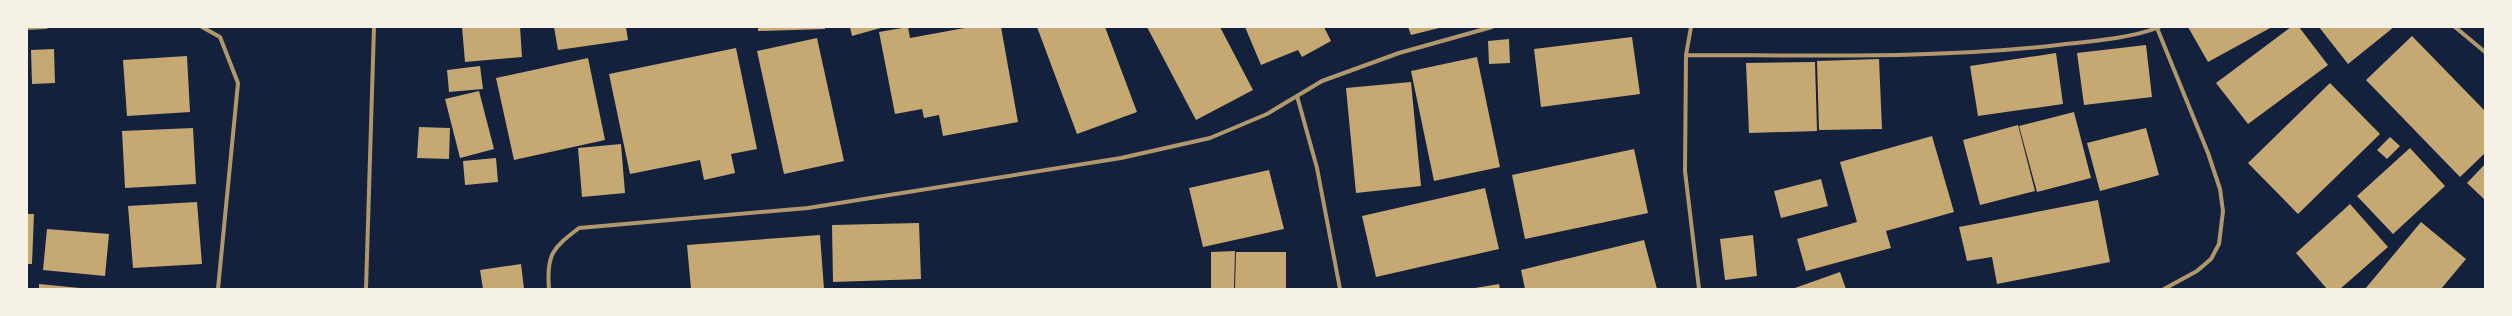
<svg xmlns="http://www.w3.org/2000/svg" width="2512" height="316" font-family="'IBM Plex Serif',serif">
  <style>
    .building { fill: #c6a872 }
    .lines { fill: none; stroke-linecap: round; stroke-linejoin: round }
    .minor { stroke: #b1986c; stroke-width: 4 }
  </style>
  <rect width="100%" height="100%" fill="#14213d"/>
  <!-- building -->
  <path class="building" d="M462,27H520L522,57L465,62Z
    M554,27H626L628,40L558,50Z
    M758,27H825V29L758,31Z
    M850,27H884L852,36Z
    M908,27L910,38L970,27H1001L1018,122L943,136L939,115L924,118L922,109L895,114L879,32Z
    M1037,27H1105L1137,112L1077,134Z
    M1147,27H1220L1253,90L1196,120Z
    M1245,27H1324L1331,41L1302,57L1298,50L1261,65Z
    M1408,27H1439V28L1411,35Z
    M2188,27H2272L2208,62Z
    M2291,27H2299L2328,65L2248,124L2216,83Z
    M2319,27H2394L2348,64Z
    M2412,36L2485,111V153L2460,177L2366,80Z
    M1632,37L1640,94L1541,107L1534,49Z
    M817,38L844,161L784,174L757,51Z
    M1509,39L1510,63L1489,64L1488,41Z
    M2146,45L2152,97L2084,105L2077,53Z
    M736,48L757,149L731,154L735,173L704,180L700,160L630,174L609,74Z
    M54,49L55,83L32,84L31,50Z
    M2056,53L2063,104L1978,116L1970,66Z
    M187,56L190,112L127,116L123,60Z
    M1477,57L1500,167L1434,181L1411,71Z
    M588,58L605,140L514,160L496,78Z
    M1879,59L1882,129L1819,130L1817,61Z
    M1815,62L1817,131L1749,133L1746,63Z
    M480,66L483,89L449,92L447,70Z
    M1411,82L1421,186L1356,193L1346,88Z
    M2330,83L2380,134L2298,214L2248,163Z
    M479,91L494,149L460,158L445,99Z
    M2074,112L2091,178L2037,192L2019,126Z
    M2018,125L2035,191L1980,205L1963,140Z
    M419,127L450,128L449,159L417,158Z
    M193,128L196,184L125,188L122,131Z
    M2146,128L2159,175L2100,191L2087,143Z
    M1932,136L1954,212L1886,231L1891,248L1806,271L1797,239L1857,222L1840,162Z
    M2390,137L2400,146L2387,159L2377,150Z
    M621,144L625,193L582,197L578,148Z
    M2410,148L2445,186L2393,234L2357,196Z
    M1634,149L1648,213L1525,239L1512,175Z
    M496,158L498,182L465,185L463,161Z
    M2485,164V200L2467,183Z
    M1269,170L1284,229L1203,247L1189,188Z
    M1821,179L1828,206L1781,218L1774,191Z
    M1485,188L1499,249L1376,277L1362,216Z
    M2098,200L2110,262L1997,284L1992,257L1967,261L1959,227Z
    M197,202L202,264L133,268L128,206Z
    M2350,204L2388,247L2340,289H2327L2296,253Z
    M27,214H34L32,264H27Z
    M2421,222L2466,259L2441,289H2365Z
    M919,223L921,279L833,282L832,225Z
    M47,229L109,234L105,276L43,270Z
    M820,235L824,289H691L687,245Z
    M1753,235L1757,276L1725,280L1720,239Z
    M1644,240L1657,289H1525L1521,270Z
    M1235,251L1234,289H1211V252Z
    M1236,252H1286V289H1235Z
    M521,264L524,289H483L480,270Z
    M1840,272L1846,289H1792Z
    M39,284L80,288V289H39Z
    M1499,284L1500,289H1475V288Z"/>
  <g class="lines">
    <!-- minor -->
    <path class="minor" d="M202,27L220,37L238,83L218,289
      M1691,27L1686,55L1685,171L1699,289
      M2455,27L2485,52
      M27,28L46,27
      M2157,28L2208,153L2220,189L2223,211L2219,244L2211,259L2197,271L2164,289
      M1686,55C1809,55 1935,59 2058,45C2085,42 2134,38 2159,27
      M1297,96L1317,168L1340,289
      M366,289L374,27
      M549,289C546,254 553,248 579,228L808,208L1121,158L1210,138L1267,114L1322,81L1399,53L1492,27"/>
  </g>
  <!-- border -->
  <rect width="2512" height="316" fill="none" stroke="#f6f1e7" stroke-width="56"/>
</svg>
